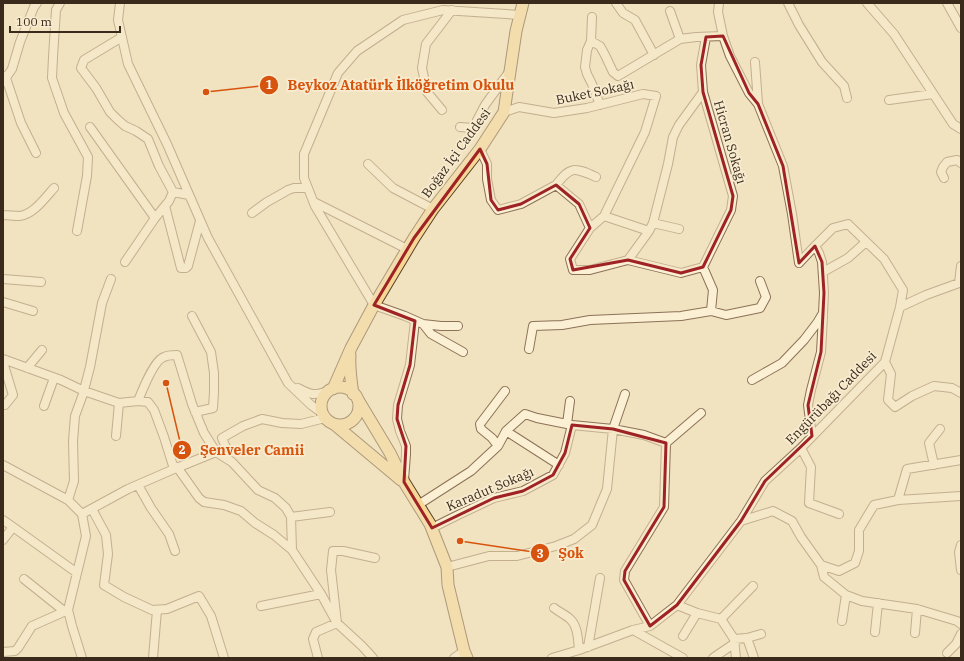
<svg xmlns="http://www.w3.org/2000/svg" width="964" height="661" font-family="'IBM Plex Serif',serif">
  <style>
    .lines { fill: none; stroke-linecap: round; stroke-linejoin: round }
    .minor-casing { stroke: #8c7256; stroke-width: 10 }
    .major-casing { stroke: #59402b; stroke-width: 13 }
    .minor { stroke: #fbefd4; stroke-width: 8 }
    .major { stroke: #f8d794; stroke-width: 11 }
    .marked { fill: none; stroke: #9f2225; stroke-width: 3; stroke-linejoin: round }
    .labels { text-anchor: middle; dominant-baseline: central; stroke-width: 3.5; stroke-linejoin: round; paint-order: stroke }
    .street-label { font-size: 13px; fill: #3a2a1c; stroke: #f8ecd0 }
    .leader { fill: none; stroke: #d7540e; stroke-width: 1.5 }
    .callout-dot { fill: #d7540e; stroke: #f8ecd0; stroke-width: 1.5 }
    .mark-label { font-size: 12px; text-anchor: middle; font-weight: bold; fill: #fff }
    .callout-label { font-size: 14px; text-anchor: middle; font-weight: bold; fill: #d7540e; stroke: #f8ecd0; stroke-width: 3.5; stroke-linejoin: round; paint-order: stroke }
  </style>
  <rect width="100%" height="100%" fill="#f1e2c0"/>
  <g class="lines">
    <!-- minor casing -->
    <g class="minor-casing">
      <path id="minor" d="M60,3L56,10L53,57L52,78L64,113L88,157L87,176L77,231
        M120,3L118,20L128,64L167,144L208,238L288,383L311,405L322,413
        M616,3L623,13L635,20L654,55
        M788,3L799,25L822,62L844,86L847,98
        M867,3L894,34L953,124L961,129
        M947,3L961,28
        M670,11L680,39
        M122,37L84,60L81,68L96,88L110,112L117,119L125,126L136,131L148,139L159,166L173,192
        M591,41L592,17
        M755,62L758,103
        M3,76L6,78L21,123L36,153
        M3,82L12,69L20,42L34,7L37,3
        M889,100L933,94
        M600,105L592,84L587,74L585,67L587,50L591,41L600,46L605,55L613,72L618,76L680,39L696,37L723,36
        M442,110L427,92L422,68L426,44L452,10
        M504,112L519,107L554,113L587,108L643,94L656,96L645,132L604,216L590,228L570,259L573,270H590L628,260L649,231L653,223L668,164L673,137L679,125L703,92
        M90,127L155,218
        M460,127L473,128L485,105L509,72
        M480,149L487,164V179L491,200L498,210L521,204L556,185L579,204L590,228
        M368,164L393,188L433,209
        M944,178L941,172L943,167L947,162L957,160L961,163
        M556,185C571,166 574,167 596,177
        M314,202L407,249
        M165,206L181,268H186L188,266L200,221
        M252,213L267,202L283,193L288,190L294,188H307
        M3,215C8,215 14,216 19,216C33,215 45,198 54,188
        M604,216L649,231
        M653,223L679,229
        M628,260L681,273L703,267L731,210L733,196L703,92L701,65L706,37
        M125,262L155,218L169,201L173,192L189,195
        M823,272L848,258L866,242
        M3,279L41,282
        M3,302L33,311
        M900,307L926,295L959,283L961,266
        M711,311L726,315L760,308L766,297L760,281
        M192,316L211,352L214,373V392L213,408L195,412
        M423,324L431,334L463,352
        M458,326H441L423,324L405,316L374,305L315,206L304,178V154L338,73L357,51L403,20L443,10L520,15
        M529,349L533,326L562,325L590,320L681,316L711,311L713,290L703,267
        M3,359L61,380L84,391L119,403L138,401L148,402L154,410L164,437L174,469
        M3,362L13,395L5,405
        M885,362L891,374L888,400L895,407L912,396L934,386L952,388L961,393
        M27,368L42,350
        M752,380L782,363L804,340L817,323L823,313L824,293L822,262L819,253L815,246
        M298,388C311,395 314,396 328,391
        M138,401C142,391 154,360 164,357C168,355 173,355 177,355L192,404L204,433L216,452L232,462L258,490L275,498L286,508L291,517L292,550L321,594L337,623L362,646L373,658
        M44,406L54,378
        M567,424L570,401
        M572,425L613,429L644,435L666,443L664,507L625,571L624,580L650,626
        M506,431L559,465
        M116,436L119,403
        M812,436L808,405L811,390L821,352L823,316
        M666,443L701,413
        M498,446L492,438L481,429L480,424L505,391
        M801,448L811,467L809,503L839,514
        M3,465L68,500L82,514L86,536L68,610
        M934,465L929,443L940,429
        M177,467L199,498L204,502L224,505L241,511L255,523L274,535L292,550
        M404,480L406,454V446L400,431L397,419L398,405L410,365L415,321
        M138,485L151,508L169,534L175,551
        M68,500L74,481L73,441L75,416L83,394L90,367L102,303L111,279
        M898,500L907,469L961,460
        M418,505L471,471L498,446L506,431L525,414L537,418L572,425L565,453L553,475L523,491L494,498L458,515L432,528
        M92,509L106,535L108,554L104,585L124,597L152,610L167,609L199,596L211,616L224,658
        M82,514L128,489L174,469L216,452L227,450L222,438L243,426L262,419L282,423L301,424L325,418
        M291,517L330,512
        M3,520L13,527
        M741,521L773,511L792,521L801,537L821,565L839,571L855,563L859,551V530L874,505L898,500L961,496
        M3,540L13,527L77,573
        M961,545L959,552L961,570
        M821,565L824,577L846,595L862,601L917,609L957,621L961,624
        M447,567L489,556H517L556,546L574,539L592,525L607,489L613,429L625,394
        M24,579L64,611
        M677,605L697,613L721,619L753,586
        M261,606L321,594
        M554,608C559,612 566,615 570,619C578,626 578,640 579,650
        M721,619L734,639L747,638L761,634
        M842,621L846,595
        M633,630L683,658
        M875,632L878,603
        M915,633L917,609
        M683,636L697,613
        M747,638L754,658
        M734,639L736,658
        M588,647L600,578
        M3,652L15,651L18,648L32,626L68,610L72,626L82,658
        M947,653L956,644L961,634
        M153,658L157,610
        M318,658L313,639L316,632L337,623L331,570L333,551H343L375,558
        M454,658L464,651
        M552,658L579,650L633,630L650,626L677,605L741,521L765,481L801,448L885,362L900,307L903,290L884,259L848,224L833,228L815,246L799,263L792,214L783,166L758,104L749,93L730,56L723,36L718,12L719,3
        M713,658L735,643"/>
    </g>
    <!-- major casing -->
    <g class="major-casing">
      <path id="major" d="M350,355C349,368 351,381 353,394
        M321 406a19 19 0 1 1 38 0a19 19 0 1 1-38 0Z
        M333,389L351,348L374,305L414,238L433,209L480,149L504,112L516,31L523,3
        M357,398L390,453L404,482L430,524L447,567L448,585L464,651L467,658
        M334,424L401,480"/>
    </g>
    <!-- minor -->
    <use href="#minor" class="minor"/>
    <!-- major -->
    <use href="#major" class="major"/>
  </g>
  <!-- marked area -->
  <path d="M0 0H964V661H0ZM723,36L749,93L758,104L783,166L799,263L815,246L822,262L824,293L821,352L808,405L812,436L765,481L741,521L677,605L650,626L624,580L625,571L664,507L666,443L613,429L572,425L565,453L553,475L523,491L494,498L432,528L404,482L406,446L397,419L398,405L410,365L415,321L374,305L414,238L480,149L487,164L491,200L498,210L521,204L556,185L579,204L590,228L570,259L573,270L628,260L681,273L703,267L731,210L733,196L703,92L701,65L706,37Z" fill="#f1e2c0" fill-opacity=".55" fill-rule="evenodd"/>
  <path class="marked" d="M723,36L749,93L758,104L783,166L799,263L815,246L822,262L824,293L821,352L808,405L812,436L765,481L741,521L677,605L650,626L624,580L625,571L664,507L666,443L613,429L572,425L565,453L553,475L523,491L494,498L432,528L404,482L406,446L397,419L398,405L410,365L415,321L374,305L414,238L480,149L487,164L491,200L498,210L521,204L556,185L579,204L590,228L570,259L573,270L628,260L681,273L703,267L731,210L733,196L703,92L701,65L706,37Z"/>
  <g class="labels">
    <!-- street labels -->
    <g class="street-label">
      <text transform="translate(595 92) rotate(-12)">Buket Sokağı</text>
      <text transform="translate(730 142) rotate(74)">Hicran Sokağı</text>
      <text transform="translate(456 153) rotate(-54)">Boğaz İçi Caddesi</text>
      <text transform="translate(831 398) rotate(-46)">Engürübağı Caddesi</text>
      <text transform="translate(490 489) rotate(-23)">Karadut Sokağı</text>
    </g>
  </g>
  <!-- callouts -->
  <path class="leader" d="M206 92L269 85M166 383L182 450M460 541L540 553"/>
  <g class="callout-dot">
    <circle cx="206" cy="92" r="4"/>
    <circle cx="166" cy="383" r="4"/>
    <circle cx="460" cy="541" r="4"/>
    <circle cx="269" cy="85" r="10"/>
    <circle cx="182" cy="450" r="10"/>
    <circle cx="540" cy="553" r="10"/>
  </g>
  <g class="mark-label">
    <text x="269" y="89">1</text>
    <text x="182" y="454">2</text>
    <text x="540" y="558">3</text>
  </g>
  <g class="callout-label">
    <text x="401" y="90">Beykoz Atatürk İlköğretim Okulu</text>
    <text x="252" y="455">Şenveler Camii</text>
    <text x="571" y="558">Şok</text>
  </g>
  <!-- border -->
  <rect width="964" height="661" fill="none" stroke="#3a2a1c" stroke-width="8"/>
  <!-- scale -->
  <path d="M10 26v6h110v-6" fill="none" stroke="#3a2a1c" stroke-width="2"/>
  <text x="16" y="26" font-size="12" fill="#3a2a1c" stroke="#f8ecd0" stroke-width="3" paint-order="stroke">100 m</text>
</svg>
